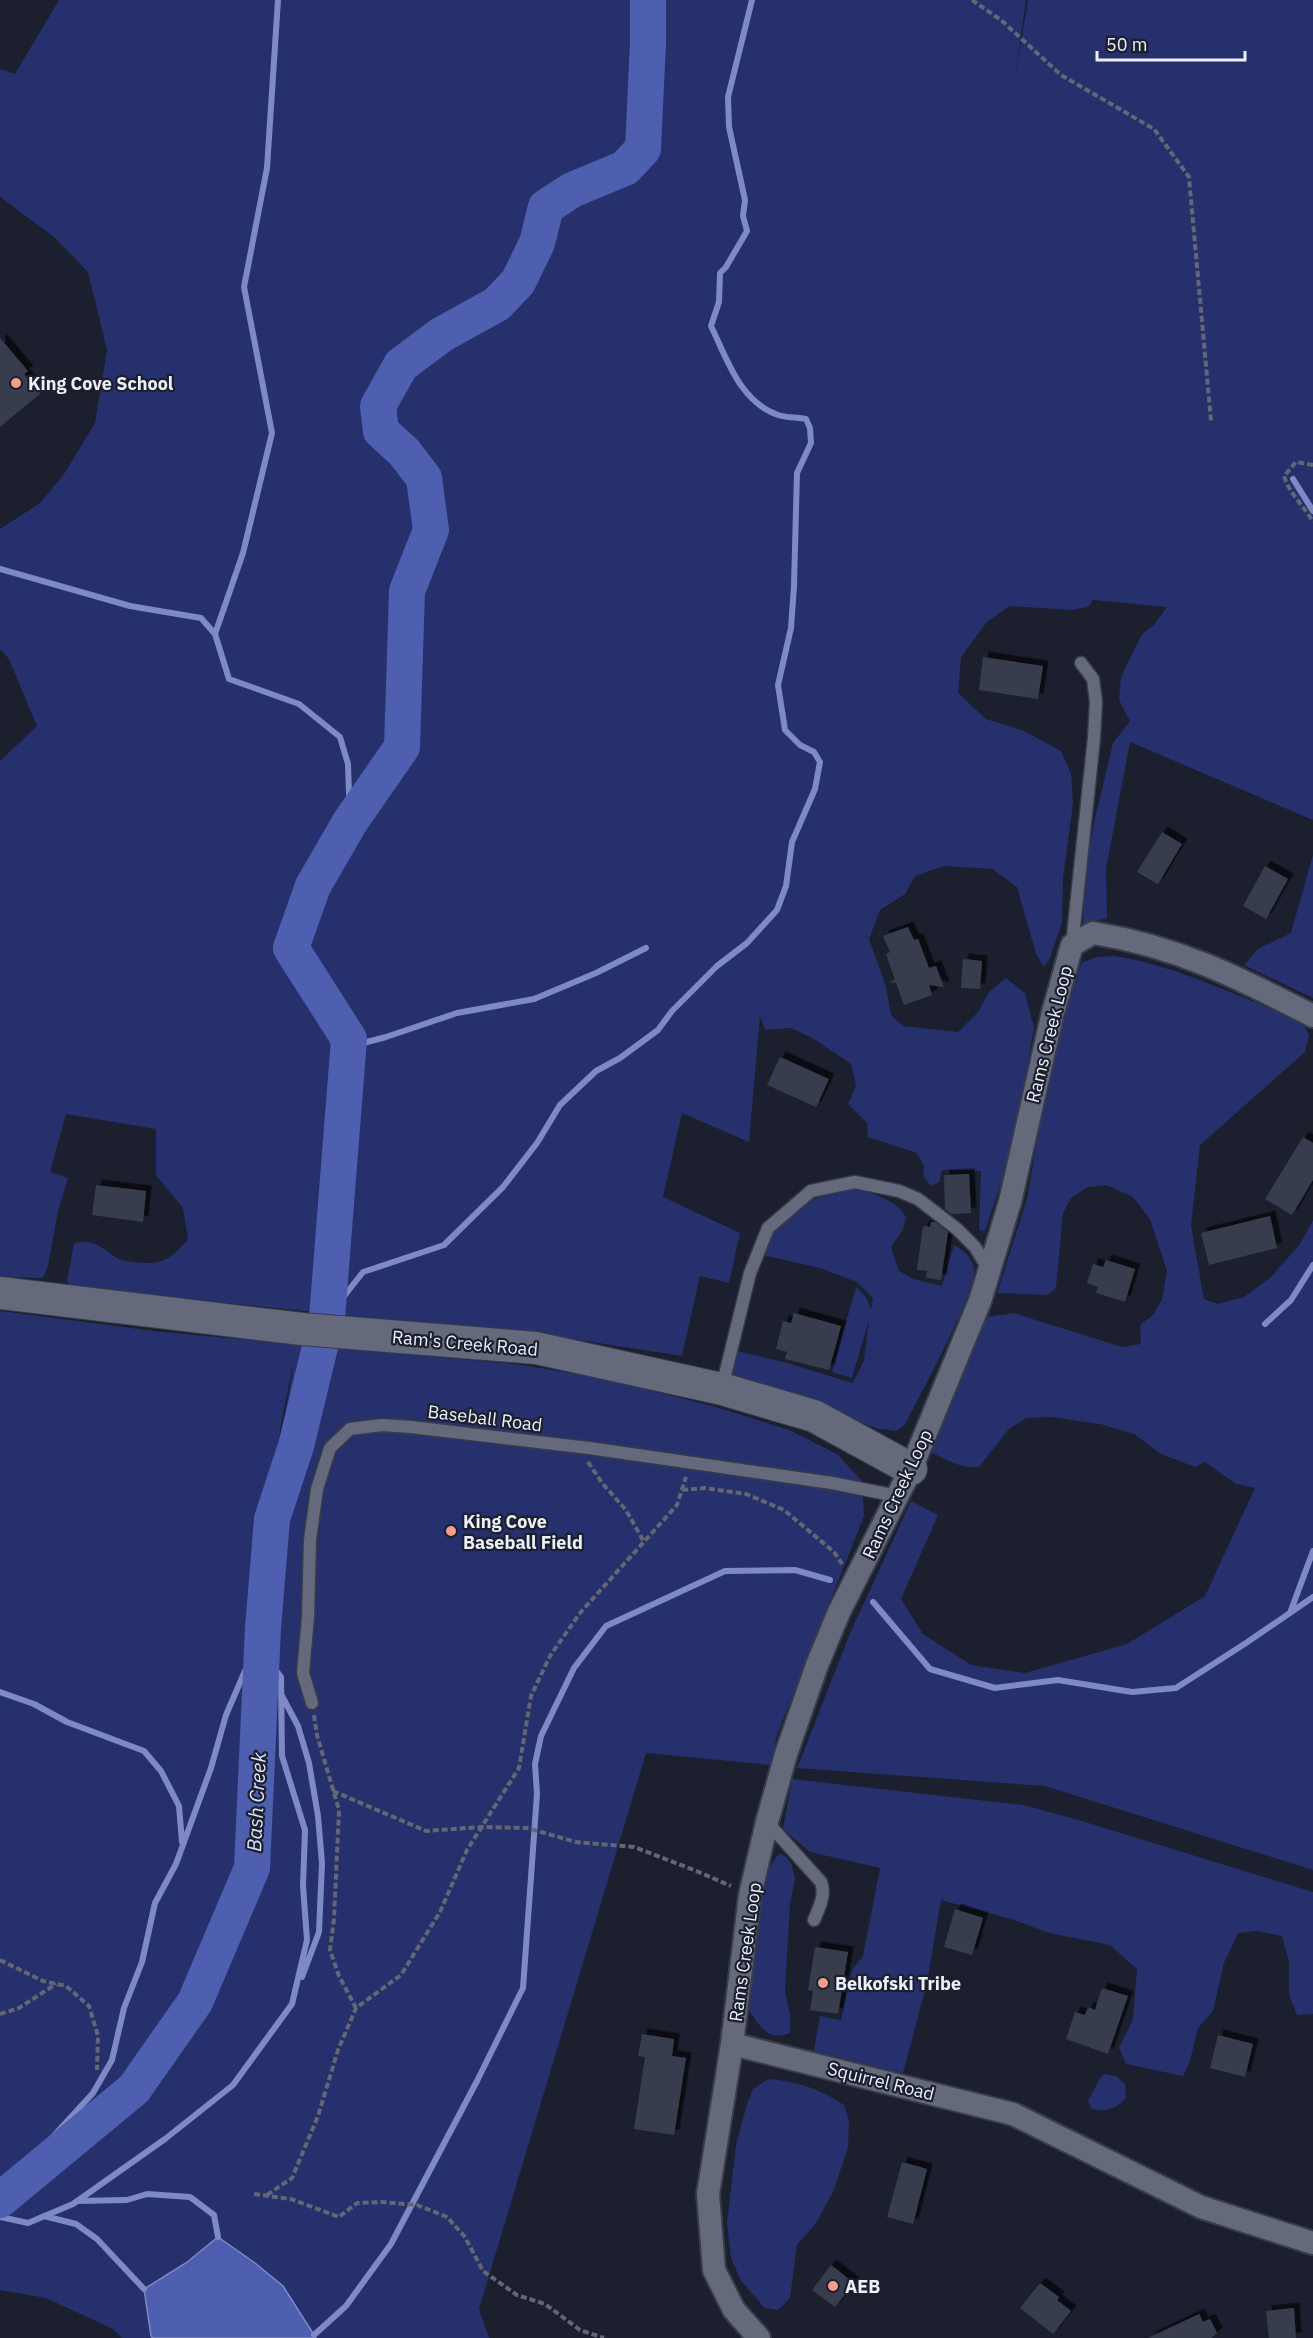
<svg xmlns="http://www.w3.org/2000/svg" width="1313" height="2338" font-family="'IBM Plex Sans',sans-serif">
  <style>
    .green { fill: #26306d; fill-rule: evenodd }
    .water { fill: #4e5fb0; stroke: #7e8ac6; stroke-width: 1.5 }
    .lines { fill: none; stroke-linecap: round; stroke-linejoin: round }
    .stream { stroke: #7e8ac6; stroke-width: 6 }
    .river { stroke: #4e5fb0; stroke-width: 36 }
    .building { fill: #383d4d; filter: url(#shadow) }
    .lane-casing { stroke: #393c48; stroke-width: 15 }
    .street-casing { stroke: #393c48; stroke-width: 26 }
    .secondary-casing { stroke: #393c48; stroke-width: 34 }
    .path { stroke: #636674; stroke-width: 4; stroke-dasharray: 6 3; stroke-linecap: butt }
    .lane { stroke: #646a7b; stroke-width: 12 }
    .street { stroke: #646a7b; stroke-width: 22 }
    .secondary { stroke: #646a7b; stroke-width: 32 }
    .poi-dot { fill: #f49e89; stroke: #1b1f2e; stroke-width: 2 }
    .labels { text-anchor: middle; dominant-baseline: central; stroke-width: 4.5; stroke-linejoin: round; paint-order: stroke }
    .poi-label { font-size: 18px; font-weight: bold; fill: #edf0fa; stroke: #1b1f2e; text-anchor: start }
    .street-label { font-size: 18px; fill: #edf0fa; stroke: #1b1f2e }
    .water-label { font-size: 20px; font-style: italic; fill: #dce3f9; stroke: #1b1f2e }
  </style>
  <defs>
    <filter id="shadow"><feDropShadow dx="5.5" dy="-5.5" stdDeviation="0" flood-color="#0009"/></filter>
  </defs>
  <rect width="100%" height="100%" fill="#1b1f2e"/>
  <!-- green -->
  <path class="green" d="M59,0H1026L1015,78L1028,0H1313V820L1130,742L1106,869L1107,918L1083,924L1084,882L1093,827L1113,743L1130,721L1119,700L1121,677L1142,634L1153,626L1167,607L1093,600L1088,607L1072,610L1010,606L987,622L961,657L958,693L986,719L1024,731L1061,751L1071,773L1073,804L1063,878L1062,923L1050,958L1044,967L1036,954L1017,887L992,869L944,866L915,876L905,894L880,910L869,939L886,986L891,1015L903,1026L958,1032L978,1012L989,992L1006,978L1025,993L1034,1028L1020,1108L1003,1177L985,1231L979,1230L981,1171L942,1170L939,1182L931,1186L923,1176L924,1166L917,1153L868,1137L867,1123L848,1104L856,1086L851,1064L814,1039L791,1028L765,1030L760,1016L749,1142L682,1113L663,1197L740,1233L729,1283L700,1276L682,1356L566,1338L71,1287L67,1281L74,1243C93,1238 102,1248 117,1258C122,1261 129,1261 135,1262C162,1266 171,1259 188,1239L183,1208L156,1175V1129L66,1114L50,1172L68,1178L58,1211L48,1266L43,1278L0,1277V761L37,726L9,659L0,649V529L40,503L64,474L95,423L107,350L88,272L54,237L0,197V69L15,74Z
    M1313,855V998L1244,965L1258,949L1291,933Z
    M1114,956C1180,966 1239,998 1301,1020L1309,1035L1305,1052L1200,1145L1191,1226L1204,1299L1218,1304L1244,1297L1270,1278L1300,1244L1313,1220V1870L1045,1786L797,1768L851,1631L911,1501L938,1515L901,1599L923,1634L971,1665L1025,1673L1127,1644L1205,1596L1255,1488L1236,1484L1205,1462L1195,1467L1161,1454L1134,1434L1100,1424L1051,1417L1026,1418L1008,1430L979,1467C961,1469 947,1460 931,1452L986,1317L1014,1313L1122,1347L1141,1344L1140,1325L1153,1315L1162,1300L1167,1271L1150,1219L1133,1197L1106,1185L1088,1187L1071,1198L1063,1213L1056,1288L1047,1295L997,1293L1027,1199L1045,1093L1071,978L1083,962L1097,957Z
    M857,1188C875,1195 896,1199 906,1217L903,1230L891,1247L899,1271L913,1279L942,1286L954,1245C963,1249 972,1258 974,1268C979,1289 917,1400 905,1425L896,1431L879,1429L744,1381L730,1373L737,1351L787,1363L853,1383L864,1360L869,1320L852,1378L832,1372L856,1287L866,1297L871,1309L873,1298L857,1282L820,1268L758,1254L763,1235L803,1203L833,1192Z
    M0,1311L162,1332L516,1364L606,1379L716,1407L789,1430L837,1454L862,1481L864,1516L777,1735L771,1765L646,1753L479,2309L489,2338H122L113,2329L46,2298L0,2290ZM292,1369H293L276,1463L281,1424Z
    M792,1779L1023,1805L1082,1821L1313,1892V2014L1297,2015L1289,1995V1962L1282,1936L1257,1931L1238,1933L1224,1963L1213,2011L1198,2028L1190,2061L1183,2076L1126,2064L1119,2048L1133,2019L1137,1969L1110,1945L1049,1933L1011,1919L941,1900L927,1983L903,2073L814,2051L820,2016L841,2020L852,1970L863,1956L880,1868L810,1852L783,1829Z
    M780,1853L787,1858L791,1863L795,1878L790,1904L785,1990L790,2015V2033C767,2042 760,2026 748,2009C752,1973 754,1875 780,1853Z
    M1104,2074L1116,2076L1125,2084L1126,2098C1116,2109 1107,2112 1092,2109L1088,2101L1100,2078Z
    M768,2079C797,2081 820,2089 844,2105L849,2121L848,2148L833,2192L816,2223L797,2245L790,2298L778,2310L765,2308L741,2281L731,2258L727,2223L736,2145L747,2104L753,2089Z"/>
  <!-- water -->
  <path class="water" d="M218,2237L255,2263L283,2286L316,2338H153L151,2336L144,2289L186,2263Z"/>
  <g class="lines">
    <!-- stream -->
    <path class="stream" d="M1293,479L1313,511
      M0,569L130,606L201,618L215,634L229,679L299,704L340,737L348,764L350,822
      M215,634L243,553L272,433L244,287L267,168L278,0
      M348,1047L386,1037L457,1013L534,999L596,973L646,948
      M327,1318L363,1272L444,1245L503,1187L537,1143L560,1105L596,1071L620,1058L658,1030L672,1011L717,966L747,943L777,910L786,886L792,842L815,789L820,762L814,752L800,745L785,730L778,685L791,628L794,586L797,473L811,443L810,428L806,419C797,417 786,418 778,415C740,402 727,359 711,326L719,302L720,273L726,267L747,231L743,216L745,200L729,127L728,97L752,0
      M1265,1324L1291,1300L1313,1265
      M873,1602L930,1669L995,1688L1058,1680L1132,1692L1176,1688L1246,1643L1313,1597
      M1290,1613L1313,1551
      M0,1692L34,1704L67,1722L144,1751L161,1771L179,1806L182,1842
      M282,1696L298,1726L309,1763L318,1816L322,1863L319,1932L302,1977
      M77,2201L127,2200L147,2194L190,2197L214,2215L218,2237
      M44,2216L76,2224L97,2239L144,2289
      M0,2217L28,2223L73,2204L165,2139L233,2085L292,2004L307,1940L303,1886L305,1830L282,1756L281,1677L262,1652L245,1671L226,1715L211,1768L176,1864L155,1903L142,1962L124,2008L112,2060L93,2093L16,2177L5,2196
      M314,2335L346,2306L391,2244L477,2081L523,1988L537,1794L535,1764L541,1736L574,1668L606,1626L725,1571L795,1570L830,1580"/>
    <!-- river -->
    <path class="river" d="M0,2200L134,2089L195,2002L252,1868L263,1628L272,1519L296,1446L327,1318L349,1039L291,948L313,886L350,822L402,747L407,591L431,530L424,478L404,452L381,431L378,406L401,365L441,335L497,304L518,282L537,243L546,207L572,190L625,168L643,149L648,43V0"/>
  </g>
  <!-- building -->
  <path class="building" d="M0,338L28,371L24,374L41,393L0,427Z
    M983,657L1043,666L1038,699L979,690Z
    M1162,832L1182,844L1158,884L1137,872Z
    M1265,866L1288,879L1266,919L1243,906Z
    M908,927L914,940L918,939L929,968L936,966L944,987L929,985L932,995L904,1005L896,983L889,982L895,980L886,954L890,952L883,936Z
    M963,959L982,961L980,989L961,988Z
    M780,1057L829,1079L816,1107L767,1085Z
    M1303,1137L1313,1143V1180L1292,1215L1265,1199Z
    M969,1174L971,1213L951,1214L945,1209L944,1175Z
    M96,1185L146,1191L143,1222L92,1215Z
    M1270,1216L1277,1248L1209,1265L1201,1233Z
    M931,1222H935L948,1232L941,1280L926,1278L927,1271L917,1270L923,1226L930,1227Z
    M1106,1260L1135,1269L1125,1302L1096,1293L1098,1287L1087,1283L1093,1264L1103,1267Z
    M794,1313L841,1326L829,1370L785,1359L787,1352L776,1349L783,1321L791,1323Z
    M955,1909L983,1918L972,1955L944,1947Z
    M815,1947L848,1952L838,2014L810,2010L813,1991L808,1990Z
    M1102,1988L1128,1996L1108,2054L1066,2039L1075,2012L1085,2015L1088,2007L1095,2010Z
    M642,2034L674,2039L672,2056L686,2058L674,2135L634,2129L645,2057L638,2056Z
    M1218,2035L1253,2044L1245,2077L1210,2068Z
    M902,2162L927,2169L913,2224L887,2217Z
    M831,2265L854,2283L835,2307L812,2290Z
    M1040,2283L1059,2297L1057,2300L1071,2311L1053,2334L1020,2308Z
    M1294,2308L1296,2338H1269L1266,2311Z
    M1199,2314L1203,2322L1210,2319L1217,2333L1211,2338H1148Z"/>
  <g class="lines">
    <!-- lane casing -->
    <g class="lane-casing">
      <path id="lane" d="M1072,945L1094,738L1096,702L1093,679L1081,663
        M722,1387L750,1273L768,1228L811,1191L855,1182L899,1191L918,1199L957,1229L975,1247L989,1270
        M312,1703L303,1673L308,1617L310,1540L317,1489L330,1448L350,1429L382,1425L411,1427L589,1448L832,1483L897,1496
        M767,1822L821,1882C826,1895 819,1908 814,1920"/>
    </g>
    <!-- street casing -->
    <g class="street-casing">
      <path id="street" d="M732,2044L1013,2114L1201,2207L1313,2243
        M759,2338L734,2310L714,2270L708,2194L732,2044L750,1895L767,1822L786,1754L817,1665L839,1612L911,1469L980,1301L1010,1202L1052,1016L1072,945L1093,933C1176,946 1240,978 1313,1016"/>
    </g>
    <!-- secondary casing -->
    <g class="secondary-casing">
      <path id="secondary" d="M0,1293L302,1329L536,1348L722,1389L814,1416L911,1469"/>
    </g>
    <!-- path -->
    <path class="path" d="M972,0L1001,20L1061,75L1154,129L1189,177L1211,421
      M1313,465L1296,462L1284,476C1289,493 1304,506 1313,522
      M588,1462L602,1483L626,1510L644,1542
      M682,1490L704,1488L746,1494L784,1510L834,1552L842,1564
      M314,1715L317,1735L339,1810L334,1919L330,1950L339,1976L356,2008
      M333,1791L426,1831L481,1827L527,1828L576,1842L634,1847L694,1870L731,1886
      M0,1960L43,1981L66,1986L89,2006L98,2036L97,2070
      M0,2014L19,2008L56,1984
      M254,2194L291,2199L339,2217L357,2203L382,2202L417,2205L447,2217L465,2237L483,2271L517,2295L545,2304L580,2330L604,2338
      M267,2195L292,2178L318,2116L338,2050L356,2008L401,1975L440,1912L467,1850L519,1768L531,1696L550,1656L580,1613L677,1505L686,1477"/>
    <!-- lane -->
    <use href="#lane" class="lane"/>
    <!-- street -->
    <use href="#street" class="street"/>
    <!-- secondary -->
    <use href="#secondary" class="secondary"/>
  </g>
  <!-- markers -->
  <g class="poi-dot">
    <circle cx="16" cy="383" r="6"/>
    <circle cx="451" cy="1531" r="6"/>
    <circle cx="823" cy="1983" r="6"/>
    <circle cx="833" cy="2286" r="6"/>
  </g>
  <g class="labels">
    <!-- poi labels -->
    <g class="poi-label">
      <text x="28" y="383">King Cove School</text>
      <text x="463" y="1521">King Cove<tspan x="463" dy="21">Baseball Field</tspan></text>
      <text x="835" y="1983">Belkofski Tribe</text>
      <text x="845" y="2286">AEB</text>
    </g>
    <!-- street labels -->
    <g class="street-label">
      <text transform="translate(1049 1034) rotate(-76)">Rams Creek Loop</text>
      <text transform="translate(465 1343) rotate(5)">Ram's Creek Road</text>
      <text transform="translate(485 1418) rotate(7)">Baseball Road</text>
      <text transform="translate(897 1494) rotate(-65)">Rams Creek Loop</text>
      <text transform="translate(745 1952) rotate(-82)">Rams Creek Loop</text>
      <text transform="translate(881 2081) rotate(14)">Squirrel Road</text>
    </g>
    <!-- water labels -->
    <g class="water-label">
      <text transform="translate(256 1802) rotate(-87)">Bash Creek</text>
    </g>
  </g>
  <!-- scale -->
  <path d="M1097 51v9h148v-9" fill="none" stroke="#edf0fa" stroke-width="3"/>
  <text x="1106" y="51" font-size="18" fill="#edf0fa" stroke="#1b1f2e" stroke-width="4.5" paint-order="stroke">50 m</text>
</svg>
